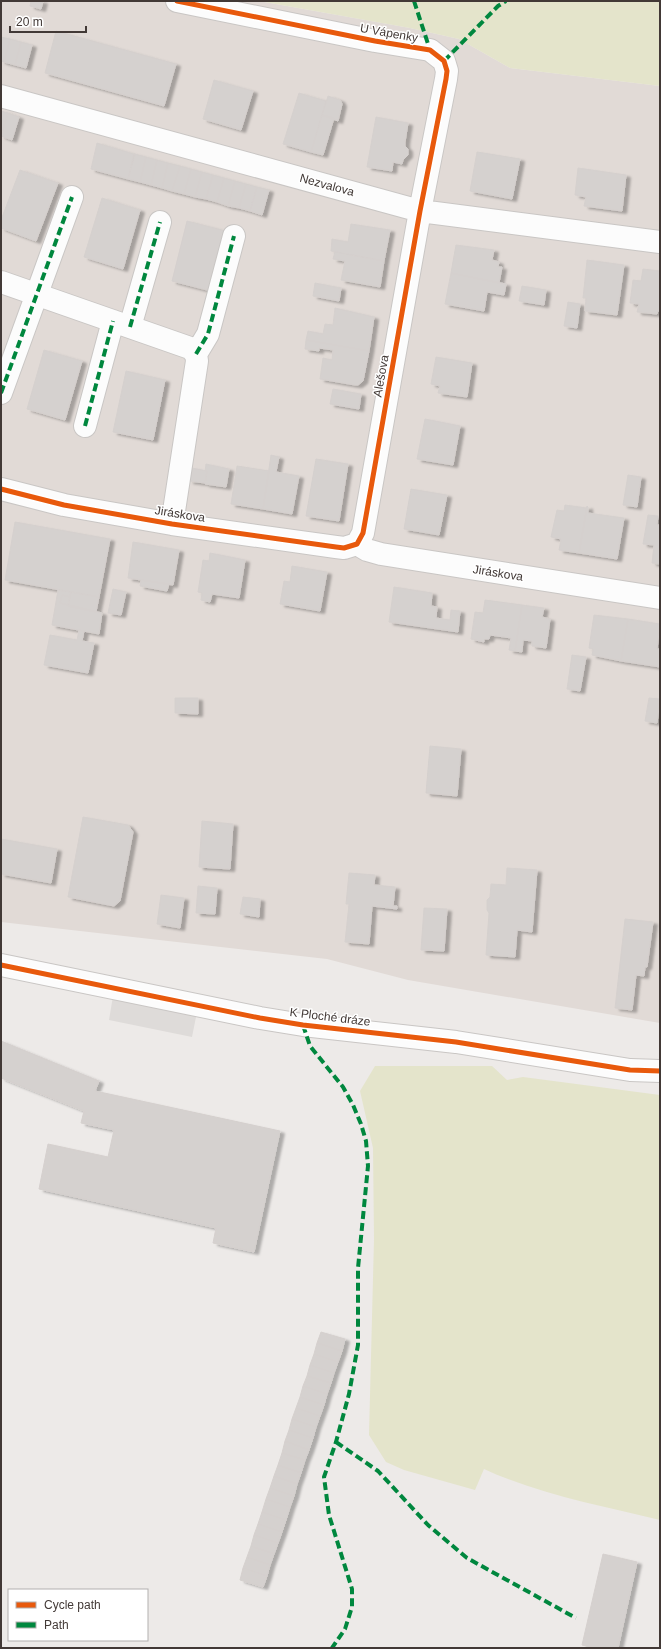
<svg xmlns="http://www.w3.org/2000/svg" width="661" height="1649" font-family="Arial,sans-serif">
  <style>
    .residential { fill: #e1dad6 }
    .green { fill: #e4e4cb }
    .parking { fill: #dedbd9 }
    .building { fill: #d5d1cf; stroke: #d5d0ce; filter: url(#shadow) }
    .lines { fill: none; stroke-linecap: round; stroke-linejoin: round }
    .street-casing { stroke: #c9c6c4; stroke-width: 24 }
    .street { stroke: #fcfcfc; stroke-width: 22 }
    .quiet { stroke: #00873e; stroke-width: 4; stroke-dasharray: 8 4; stroke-linecap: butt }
    .cycleway-casing { stroke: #fff; stroke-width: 8 }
    .cycleway { stroke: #e8590c; stroke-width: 5 }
    .labels { text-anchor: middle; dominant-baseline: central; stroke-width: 3; stroke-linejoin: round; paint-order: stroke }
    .street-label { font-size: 12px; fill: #423936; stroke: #fff }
  </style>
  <defs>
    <filter id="shadow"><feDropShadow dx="4.5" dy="2.5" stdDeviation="1" flood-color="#0004"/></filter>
  </defs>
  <rect width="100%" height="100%" fill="#edeae8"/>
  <!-- residential -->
  <path class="residential" d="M1,1H259L410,28L459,39L510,68L660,86V1023L408,980L327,959L1,922Z"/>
  <!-- green -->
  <path class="green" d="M259,1H660V86L510,68L459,39L410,28Z
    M375,1066H492L507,1080L523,1077L660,1095V1520C602,1506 538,1494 484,1469L475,1490L404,1470L386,1462L369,1435L374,1239L373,1148L360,1091Z"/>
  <!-- parking -->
  <path class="parking" d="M113,996L197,1012L192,1037L109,1020Z"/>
  <!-- building -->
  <path class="building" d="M31,1H43L41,9L30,6Z
    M56,31L176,64L164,106L45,73Z
    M1,37L10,39L4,62L1,61Z
    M10,39L21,42L15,65L4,62Z
    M21,42L32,45L26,68L15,65Z
    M214,80L253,91L241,130L203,119Z
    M299,93L326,101L311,152L283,144Z
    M328,96L340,100L342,104L338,121L322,115Z
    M1,111L8,113L1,135Z
    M8,113L19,117L12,140L1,136Z
    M322,115L334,118L323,155L311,152Z
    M376,117L408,123L405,142V146L408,149V155L403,160L402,164L393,162L392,171L367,167Z
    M97,143L134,154L128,179L91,169Z
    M477,152L520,159L512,199L470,191Z
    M135,154L146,157L140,182L128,179Z
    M146,157L157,160L151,185L140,182Z
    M157,160L168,163L162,188L151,185Z
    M168,163L180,166L172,191L162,188Z
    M180,166L191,169L184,194L172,191Z
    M578,168L626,175L622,211L584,206L586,197L575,195Z
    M191,169L202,172L195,197L184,194Z
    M20,170L58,183L36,241L1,228V220Z
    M202,172L213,175L206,199L195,197Z
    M213,175L224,178L217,202L206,199Z
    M224,178L235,181L228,206L217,202Z
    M235,181L246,184L239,208L228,206Z
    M246,184L257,187L250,211L239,208Z
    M257,187L269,190L262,215L250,211Z
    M102,198L140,210L123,269L84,257Z
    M187,221L226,231L211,291L172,281Z
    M351,224L390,230L384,261L331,251L332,239L348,242Z
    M456,245L494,250L492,260L499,262L498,267H502L499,283L451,273Z
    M335,252L384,261L380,287L341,280L345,261L333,259Z
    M587,260L624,265L617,315L585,311L586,298H583Z
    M643,269L660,271V311H658L657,314L637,312L639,304L630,303L633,280L641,281Z
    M451,273L506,284L504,295L487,292L484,311L445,304Z
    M315,283L341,288L339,301L313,296Z
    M522,286L546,290L544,305L519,301Z
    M568,302L580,304L577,328L564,326Z
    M335,308L374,317L369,351L306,340L308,331L323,334L325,324L333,325Z
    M306,340L369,351L363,381L358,385H355L320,379L323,358L332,360L333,350L319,348V351L305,349Z
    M44,350L82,361L65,420L27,409Z
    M436,357L472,363L467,397L438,393L440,386L431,384Z
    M126,371L165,380L153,440L113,432Z
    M333,389L361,394L359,409L330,404Z
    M425,419L460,426L453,465L417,459Z
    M271,455L279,457L276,472L299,476L292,514L263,509Z
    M316,459L348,464L339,521L306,516Z
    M206,464L229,469L226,487L205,484L207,471H205Z
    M237,466L269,471L263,509L231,504Z
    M192,468L207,471L205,483L189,481Z
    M628,475L641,477L637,507L623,505Z
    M411,489L447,495L439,535L404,529Z
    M565,505L587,508L579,553L559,550L561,539L551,537L557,510L564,511Z
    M587,506L588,507V513L624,518L617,559L579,553Z
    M648,515L658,516L657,525H660V564L652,563L654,545L643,544Z
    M15,522L110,539L99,597L5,580Z
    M133,542L179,550L173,585L128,578Z
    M210,553L245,560L239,598L212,594L210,602L201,600L202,593L198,592L203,560L209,561Z
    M292,566L327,572L320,611L280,604L284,581L290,582Z
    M141,580L169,584L167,591L140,586Z
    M394,587L432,593L431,606L437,607L436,618L450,620L451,610L460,611L458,632L389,622Z
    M113,589L126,592L121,615L108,613Z
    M58,590L71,592L70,597L62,595L60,603L102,613L99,634L52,625Z
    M71,592L99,597L96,612L68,606Z
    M62,595L70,597L68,605L60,603Z
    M485,600L522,605L515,651L509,650L511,638L490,635L489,639H484V642L471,639L475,612L483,613Z
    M522,605L544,608L542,617L550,619L546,648L532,646V641L523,640L522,652L515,651Z
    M594,615L628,619L621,661L592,655L593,649L589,648Z
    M628,619L660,624L657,649H660V667L621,661Z
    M79,630L84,631L82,641L94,643L88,673L44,665L50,635L77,640Z
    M572,655L586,657L580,691L567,689Z
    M175,698H198V714L175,713Z
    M649,698L660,699L657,723L645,721Z
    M430,746L461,749L457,796L426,793Z
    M83,817L128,825L133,832L120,901L114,906L68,897Z
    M202,821L233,824L230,869L199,867Z
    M1,839L57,849L51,883L1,874Z
    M507,868L537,870L532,932L517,930L515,957L486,955L489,913L487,910V900L490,897L491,884L506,885Z
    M349,873L375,875L374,885L395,887L393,906H397V909L372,906L369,944L345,942L349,904H346Z
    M198,886L217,888L215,914L196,913Z
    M161,895L184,898L180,928L157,924Z
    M243,897L260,899L259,917L240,914Z
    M424,908L447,909L444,951L421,950Z
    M625,919L653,922L647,967H645L644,976L636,975L632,1010L615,1008Z
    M1,1041L99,1081L95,1091L280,1131L254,1252L213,1243L216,1228L39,1189L48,1144L108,1157L114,1130L81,1123L84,1111L1,1078Z
    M321,1332L345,1339L342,1351L317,1343Z
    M317,1343L342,1351L338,1362L314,1354Z
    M314,1354L338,1362L334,1373L310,1365Z
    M310,1365L334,1373L331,1383L307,1376Z
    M307,1376L331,1383L327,1394L303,1386Z
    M303,1386L327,1394L324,1405L300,1397Z
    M300,1397L324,1405L320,1416L296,1408Z
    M296,1408L320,1416L316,1427L292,1419Z
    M292,1419L316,1427L313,1438L289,1430Z
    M289,1430L313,1438L309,1450L285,1441Z
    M285,1441L309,1450L305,1460L282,1453Z
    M282,1453L305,1460L301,1473L278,1465Z
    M278,1465L301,1473L297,1484L274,1476Z
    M274,1476L297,1484L294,1496L270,1488Z
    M270,1488L294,1496L290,1507L266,1499Z
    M266,1499L290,1507L286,1520L262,1512Z
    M262,1512L286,1520L282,1532L258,1524Z
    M258,1524L282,1532L278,1543L254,1535Z
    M254,1535L278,1543L274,1554L251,1546Z
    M251,1546L274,1554L270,1565L247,1557Z
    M603,1554L637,1562L618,1648H594L582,1645Z
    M247,1557L270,1565L267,1576L243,1568Z
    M243,1568L267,1576L263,1587L240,1580Z"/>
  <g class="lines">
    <!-- street casing -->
    <g class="street-casing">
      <path id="street" d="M177,1L375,41L430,50L444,61L447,71L446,79L420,211L363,533L357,544
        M1,96L420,211L660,242
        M1,282L190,348L196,354L197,361L172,524
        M130,327L160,222
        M196,354L208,334L234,236
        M1,393L72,197
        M85,426L113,321
        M1,489L64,505L172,524L336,547L344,548L357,544
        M357,544L367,550L381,554L660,598
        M1,965L260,1018L303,1025L456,1042L630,1070L660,1071"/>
    </g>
    <!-- street -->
    <use href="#street" class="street"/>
    <!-- quiet -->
    <path class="quiet" d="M414,1L430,50
      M444,61L498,6L506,1
      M130,327L160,222
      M196,354L208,334L234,236
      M1,393L72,197
      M85,426L113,321
      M303,1025L310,1046L343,1087L353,1105L361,1124L366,1141L368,1166L358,1268V1345L349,1394L336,1442L324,1477L329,1515L352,1589V1607L345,1629L332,1648
      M336,1442L378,1471L428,1525L467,1558L576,1618"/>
    <!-- cycleway casing -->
    <g class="cycleway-casing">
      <path id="cycleway" d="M1,489L64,505L172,524L336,547L344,548L357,544L363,533L420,211L446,79L447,71L444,61L430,50L375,41L177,1
        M1,965L260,1018L303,1025L456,1042L630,1070L660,1071"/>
    </g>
    <!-- cycleway -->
    <use href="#cycleway" class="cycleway"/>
  </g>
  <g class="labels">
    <!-- street labels -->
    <g class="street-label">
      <text transform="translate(389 33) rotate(10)">U Vápenky</text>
      <text transform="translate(327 185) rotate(15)">Nezvalova</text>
      <text transform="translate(381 376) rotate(-80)">Alešova</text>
      <text transform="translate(180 514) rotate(9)">Jiráskova</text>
      <text transform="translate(498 573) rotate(9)">Jiráskova</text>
      <text transform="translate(330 1017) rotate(7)">K Ploché dráze</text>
    </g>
  </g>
  <!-- border -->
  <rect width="661" height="1649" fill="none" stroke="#423936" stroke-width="4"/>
  <!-- legend -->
  <rect x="8" y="1589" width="140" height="52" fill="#ffffff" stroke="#b3b0af"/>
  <rect x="16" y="1602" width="20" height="6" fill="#e8590c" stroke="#b3b0af"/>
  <text x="44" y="1609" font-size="12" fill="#423936">Cycle path</text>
  <rect x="16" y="1622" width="20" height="6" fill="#00873e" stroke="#b3b0af"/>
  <text x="44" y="1629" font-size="12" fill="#423936">Path</text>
  <!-- scale -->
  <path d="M10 26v6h76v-6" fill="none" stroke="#423936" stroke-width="2"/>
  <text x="16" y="26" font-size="12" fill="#423936" stroke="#ffffff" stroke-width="3" paint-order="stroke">20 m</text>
</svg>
